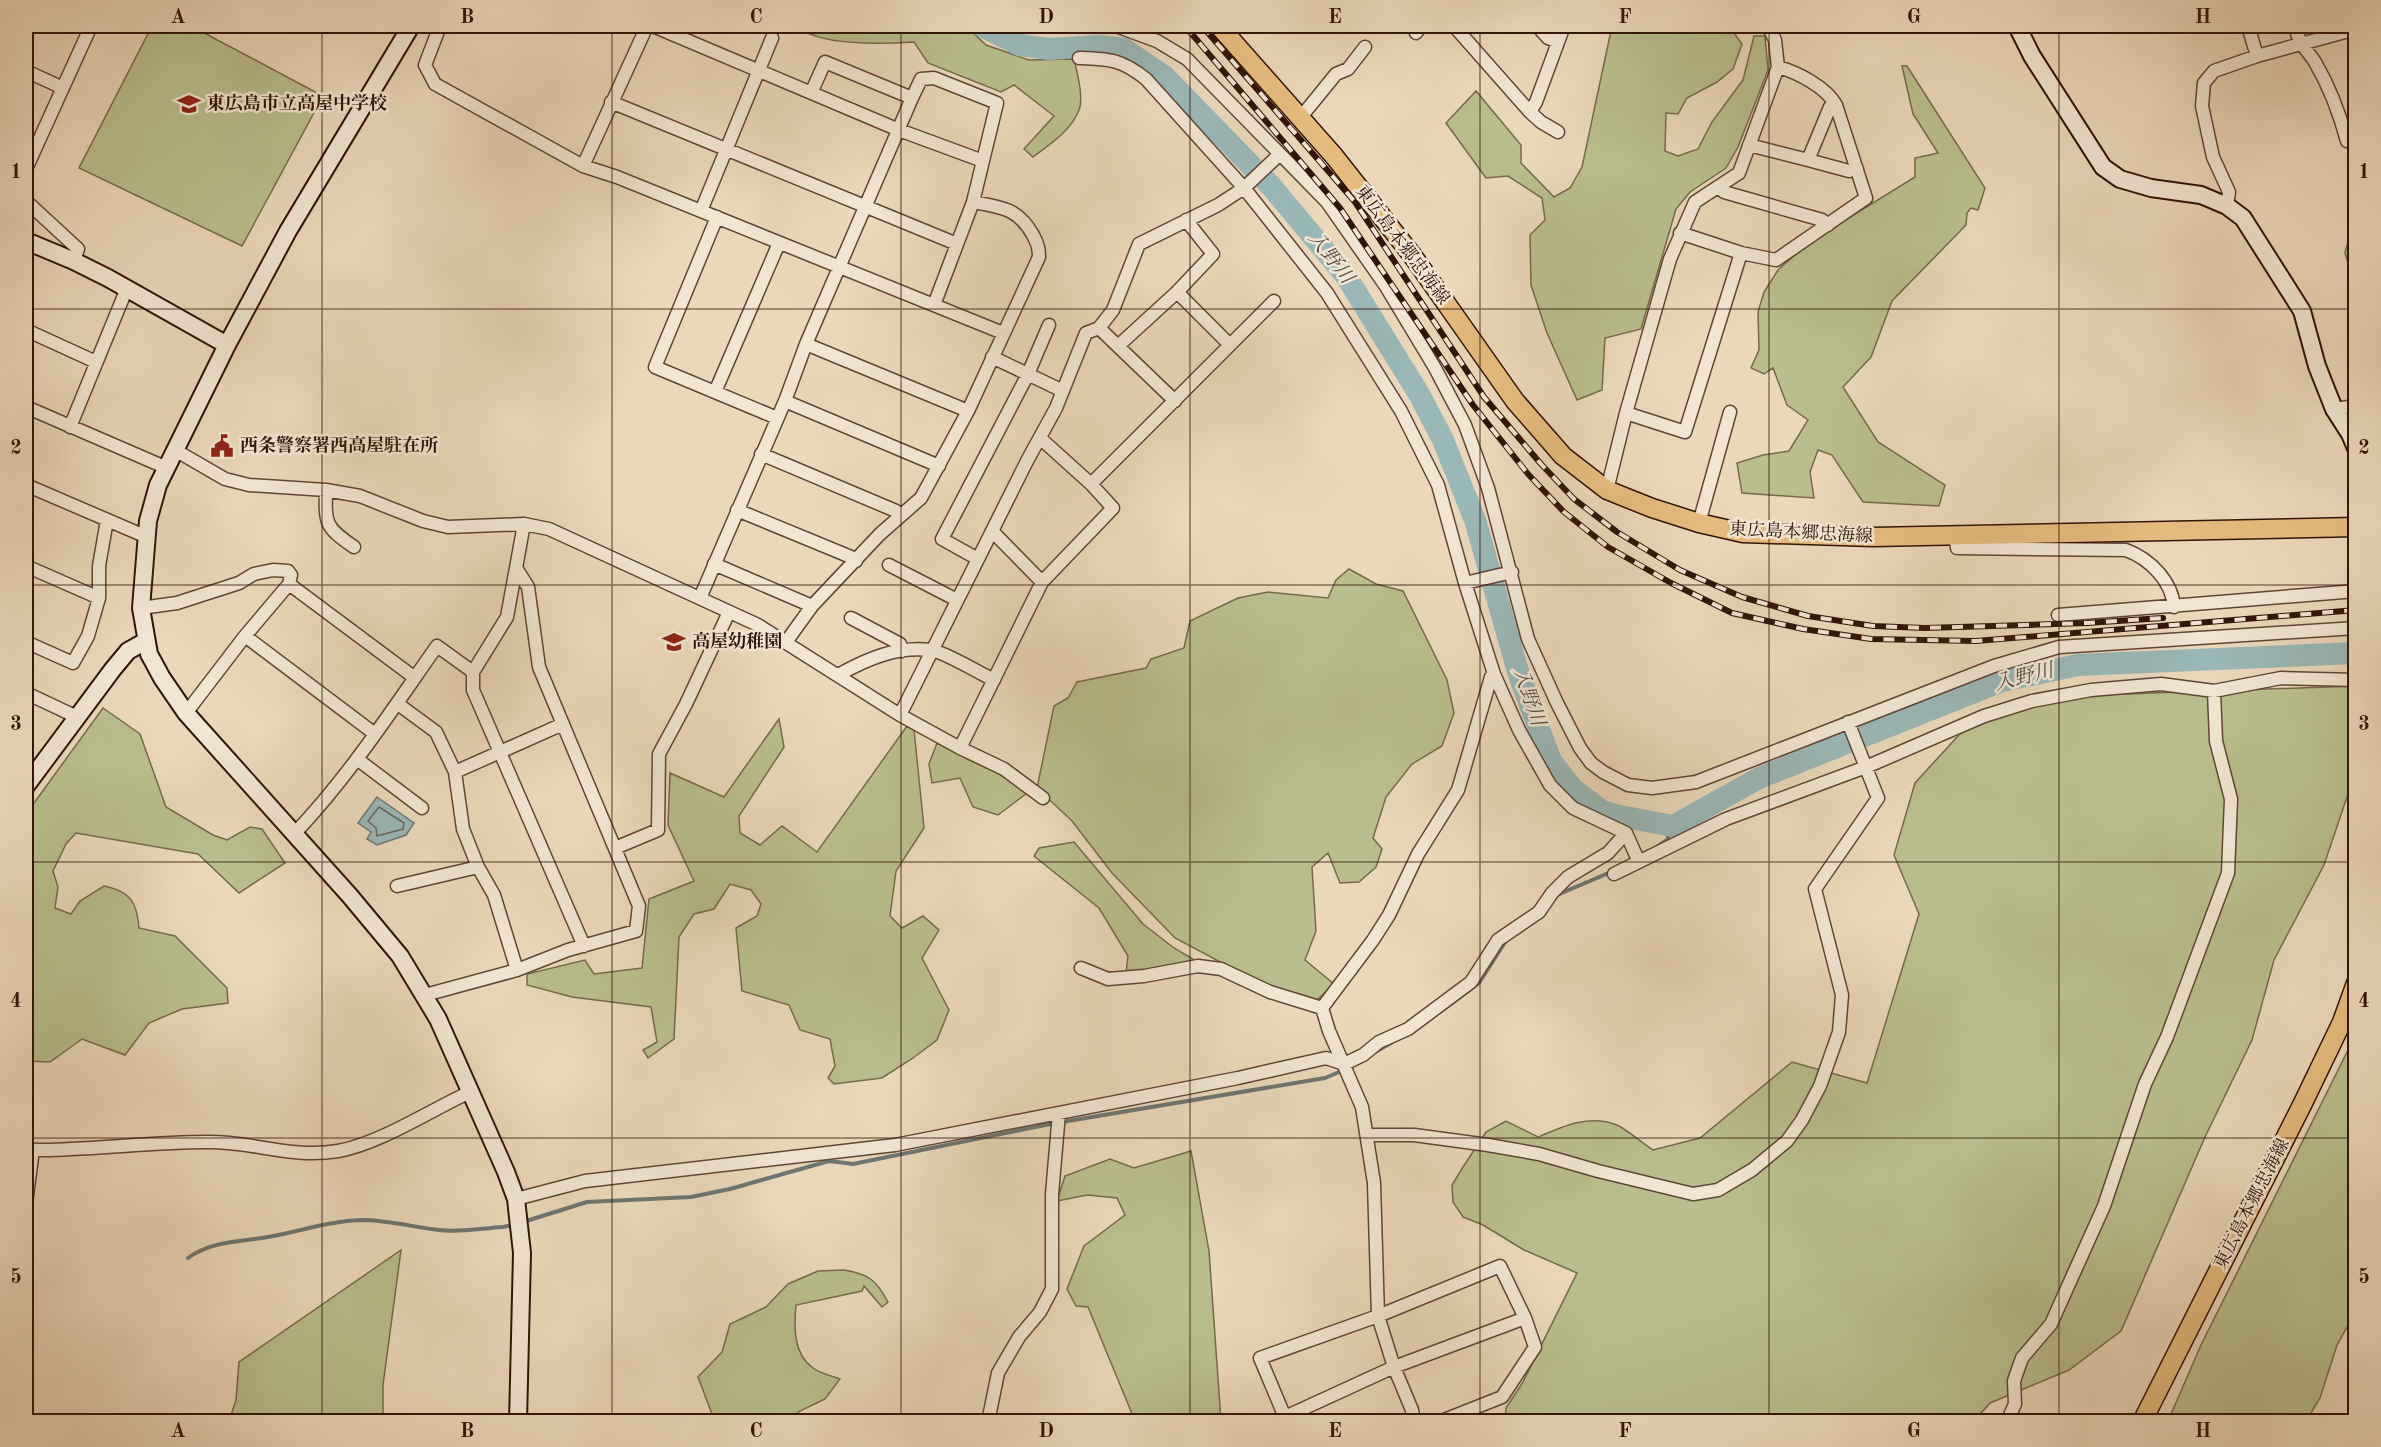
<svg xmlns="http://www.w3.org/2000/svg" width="2381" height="1447" font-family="'Old Standard TT','Noto Serif JP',serif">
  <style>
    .green { fill: #babe8e; stroke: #76694c; stroke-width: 1.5 }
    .water { fill: #99b8b7; stroke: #6f7671; stroke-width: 1.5 }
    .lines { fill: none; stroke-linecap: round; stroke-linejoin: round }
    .shore { stroke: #656660; stroke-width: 1.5 }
    .stream { stroke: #6f7671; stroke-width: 4 }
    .river { stroke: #99b8b7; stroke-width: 22 }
    .street-casing { stroke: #604536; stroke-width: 15 }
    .secondary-casing { stroke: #311409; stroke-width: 20 }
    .primary-casing { stroke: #311409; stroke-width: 21 }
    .street { stroke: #f2e6d3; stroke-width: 12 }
    .secondary { stroke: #f2e6d3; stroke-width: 16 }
    .primary { stroke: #e6bc7e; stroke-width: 18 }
    .rail-casing { stroke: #311409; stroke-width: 6 }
    .rail { stroke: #f2e6d3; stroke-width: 4; stroke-dasharray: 11; stroke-linecap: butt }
    .grid { fill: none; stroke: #311409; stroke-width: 1.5; stroke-opacity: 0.55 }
    .labels { text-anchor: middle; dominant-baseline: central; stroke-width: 5; stroke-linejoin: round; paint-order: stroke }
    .poi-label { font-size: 18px; font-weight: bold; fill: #311409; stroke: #f2e6d3; text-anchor: start }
    .street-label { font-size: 18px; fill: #311409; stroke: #f2e6d3 }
    .water-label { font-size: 20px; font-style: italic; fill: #554d46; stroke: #f2e6d3 }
    .neatline { fill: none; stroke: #311409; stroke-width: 2 }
    .grid-label { font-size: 20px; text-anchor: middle; font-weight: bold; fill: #311409 }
  </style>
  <rect width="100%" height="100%" fill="#ebd8bb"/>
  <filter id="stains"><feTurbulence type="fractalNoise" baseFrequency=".00333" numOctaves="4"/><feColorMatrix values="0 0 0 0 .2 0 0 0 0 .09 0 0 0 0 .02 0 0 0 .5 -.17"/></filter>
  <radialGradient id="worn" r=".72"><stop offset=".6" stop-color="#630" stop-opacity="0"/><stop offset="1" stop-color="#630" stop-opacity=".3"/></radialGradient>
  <!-- green -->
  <path class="green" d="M152,26H191L323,96L242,246L79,168Z
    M796,26H966L986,45L1029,60L1074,59C1077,72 1084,98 1079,110C1071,131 1050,144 1033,157L1024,149L1054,116L1014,85L1001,92L928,63L914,42C883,44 819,46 796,26Z
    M1612,26H1729L1742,44L1733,69L1717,82L1687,98L1678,114L1666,113L1665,151L1678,156L1698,149L1712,122L1743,80L1754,36H1765L1768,70L1738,147L1726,168L1690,192L1676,209L1641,329L1605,338L1602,390L1577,400L1547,333L1531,285L1530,235L1545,220L1542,198L1508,176L1486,178L1446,123L1476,91L1521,145V163L1554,197L1570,188L1582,167Z
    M1902,66H1907L1985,188L1978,210L1971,208L1967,213L1966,225L1892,301L1871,357L1843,387L1878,442L1945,485L1939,506L1863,502L1832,455L1818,450L1810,472L1814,498L1742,493L1737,463L1763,455L1789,451L1808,420L1787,405L1773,368L1764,374L1751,368L1759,350L1758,312L1764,292L1778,270L1808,243L1915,177V158L1938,153L1913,114Z
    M2355,215V286L2345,253Z
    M1349,569L1376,584L1403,591L1447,680L1454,713L1442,746L1412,764L1386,797L1373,838L1382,849L1376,867L1359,882L1340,883L1328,853L1312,867L1316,931L1305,960L1334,984L1316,1001L1271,989L1175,938L1112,873L1072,821L1037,788L1054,706L1068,698L1077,682L1146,668L1151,659L1184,648L1190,621L1238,598L1268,592L1328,598L1336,580Z
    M2355,686V781L2349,791L2324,865L2274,960L2252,1040L2205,1137L2121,1331L2069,1370L1990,1403L1974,1421H1505L1506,1408L1523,1382L1577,1273L1524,1250L1483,1225L1463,1217L1453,1202L1452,1185L1463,1167L1486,1132L1506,1121L1538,1137C1563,1126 1590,1114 1617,1125C1629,1131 1642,1143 1653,1150L1700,1138L1792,1062L1867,1083L1919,914L1894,855L1915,783L1979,713L2095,695Z
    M103,708L140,734L166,807L213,835L227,840L250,827L262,829L285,863L239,893L198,854L76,833L66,844L53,871L58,887L55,908L71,914L80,901L104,886C130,891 137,902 139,928L175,936L227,988L228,1003L182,1009L149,1023L125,1055L82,1039L50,1062L26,1061V814Z
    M779,719L784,747L739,816L740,833L760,845L782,826L817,852L907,726L914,730L924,828L896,871L890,916L902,928L923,916L939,930L922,958L949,1010L937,1040L913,1058L882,1078L834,1084L828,1078L835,1066L830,1039L800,1030L789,1005L742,991L736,928L757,916L761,904L751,890L730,884L714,909L694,914L679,937L674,1039L648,1058L643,1050L657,1042L651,1007L572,997L527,985V974L585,960L594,974L642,968L649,899L694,881L668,825L670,773L724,797Z
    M937,743L990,768L1027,793L998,815L973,807L960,778L932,783L929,764Z
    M1074,842L1143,924L1174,948L1198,962L1126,973L1128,956L1099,908L1034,856L1039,848Z
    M2355,1036V1313L2337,1345L2320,1398L2306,1421H2168L2201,1345Z
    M1191,1151L1209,1251L1221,1421H1135L1088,1307L1076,1306L1067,1289L1084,1246L1125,1215L1117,1198L1087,1195L1057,1201L1065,1176L1110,1159L1134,1168Z
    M401,1250L383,1385V1421H229L236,1400L239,1362Z
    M844,1270C869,1274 876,1280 888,1302L882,1307L864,1286L862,1291L796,1305C794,1327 793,1354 813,1368C820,1373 831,1376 840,1379L825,1399L798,1412L796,1421H708L712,1414L698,1377L722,1352L730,1324L766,1307L788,1284L818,1271Z"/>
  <!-- water -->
  <path class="water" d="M377,797L414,823L406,835L377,845L367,839L371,832L358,823Z"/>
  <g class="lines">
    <!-- shore -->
    <path class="shore" d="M379,807L404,823L403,829L377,836L376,828L368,821Z"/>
    <!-- stream -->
    <path class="stream" d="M1657,847L1667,840L1673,826
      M1557,895L1611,872
      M1440,1012L1479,983L1507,939
      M1377,1051L1391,1043
      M523,1222L587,1202L691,1197L730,1189L829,1161L853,1164L1050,1124L1325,1078L1344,1070
      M188,1258C210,1242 236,1242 262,1238C295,1233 327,1221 362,1220C388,1220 413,1227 439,1230C459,1233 483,1228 503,1227L513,1225"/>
    <!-- river -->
    <path class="river" d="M982,26L1019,45L1049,49L1098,46L1124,49L1164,76L1271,186L1346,276L1419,394L1443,440L1475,520L1519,675L1551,761L1573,789L1602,811L1620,816L1673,826L1759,778L2002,681L2078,665L2356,653"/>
    <!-- street casing -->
    <g class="street-casing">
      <path id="street" d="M440,26L425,65L435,84L583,166L617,177L1003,333
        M653,26L899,130L983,161
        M1018,26H1085
        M1116,26L1157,41L1187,59L1327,202L1385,285L1435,368L1465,425L1488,488L1528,639L1557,703L1580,748L1591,763L1603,772L1628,785L1652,788L1696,782L1994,666L2059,647L2356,628
        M1454,26L1530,112L1536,102L1564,26
        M1537,26L1548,38L1558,42
        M2248,26L2257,56
        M2296,26C2297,43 2306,48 2315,62C2329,86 2340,115 2347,141
        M1416,33L1421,26
        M1079,58C1109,59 1121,59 1146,79L1244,188L1327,293L1401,411L1438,485L1465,583L1494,674L1519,730L1550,785L1573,808L1626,833L1639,862
        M26,71L63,88
        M812,91L825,62L912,98
        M611,102L957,244
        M1530,112L1541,122L1558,132
        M1301,117L1336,74L1348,69L1365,47
        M1749,145L1808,160L1830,107L1836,105
        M1808,160L1849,171L1857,169
        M583,166L647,26
        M26,169L91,26
        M1719,187L1724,192L1822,220L1828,225
        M26,201L78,249L74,261
        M2227,206L2229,192L2213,157L2202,106L2204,83L2214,71L2257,56L2356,29
        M701,211L772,38
        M717,217L655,367L777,418
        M1680,233L1741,253
        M1177,292L1230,345
        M1099,328L1175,401
        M26,330L96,362
        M806,344L968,411
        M1118,346L1177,292L1213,254L1186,220
        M992,357L1063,391
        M715,392L779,243
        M785,401L939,466
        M26,407L167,468
        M2334,409L2356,406
        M1626,413L1685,432L1741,253L1776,260L1866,198L1836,105C1826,87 1797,72 1778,67
        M70,427L127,288
        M1040,438L1091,484
        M175,450L225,479L249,485L326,490L360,496L423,521L448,527L524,524L549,529L758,625L900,715L960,748L1004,769L1043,798
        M761,454L896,511L900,516
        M26,485L147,537
        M326,490C325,524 325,527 354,547
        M1607,490L1626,413L1670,259L1695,202L1739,173L1778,67L1775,40L1768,26
        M737,510L851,557L856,561
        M1699,523L1730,412
        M524,524L507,617L473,672V690L584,946
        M992,531L1042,582
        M1955,536L1957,548L2126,550C2150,559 2172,581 2174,607
        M978,559L942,539L1028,374L1049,325
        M714,564L812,606
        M889,565L957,600
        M26,566L99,598
        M1465,583L1512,572
        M700,598L785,401L806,344L912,98L921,79L934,78L997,103L973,202L934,305
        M141,608L177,603L239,583L254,574L273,570L288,571L291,575L289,584
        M2058,615L2356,591
        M851,618L900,644L902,651
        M245,636L375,734
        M26,642L73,663L88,636L99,598V566L107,520
        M786,642L812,606L880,534L921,498L968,411L1039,257C1039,247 1037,243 1033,235C1018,208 1001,207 973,202
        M838,675C867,659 896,646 931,650C945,652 979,673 994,680
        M26,693L77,717
        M398,704L436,732L455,772L463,829L478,867L494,895L517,970
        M186,713L245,636L289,584L415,678
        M900,715L1027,461L1056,408L1086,333L1099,328L1113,310L1139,244L1218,205L1244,188L1280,154
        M960,748L1042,582L1113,508L1091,484L1274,301
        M357,759L422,808
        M455,772L563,724
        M295,833C349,776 392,710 437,646L473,672
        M615,848L658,830L659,754L686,704L729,612
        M1614,874L1726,819L1866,767L1984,716L2032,701L2091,690L2161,684L2214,691L2281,678L2356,680
        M397,886L478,867
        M1081,968L1108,979L1144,976L1198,966L1221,969L1270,992L1322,1008
        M425,995L517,970L568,950L636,931L639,906L539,667L528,587L516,568
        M1322,1008L1329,1031L1362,1107L1374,1183L1378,1316L1394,1367L1412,1410L1414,1422
        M1322,1008L1373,940L1389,915L1418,854L1458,790L1491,677L1494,674
        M1367,1135H1414L1488,1145L1539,1154L1598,1171L1693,1194L1718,1190L1752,1170L1787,1141L1802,1120L1820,1086L1839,1032L1842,995L1815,889L1878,798L1848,722
        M26,1149C40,1151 56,1150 71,1149C116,1147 162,1142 207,1142C253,1141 290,1159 338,1151C379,1144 431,1110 470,1092
        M516,1199L585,1181L895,1145L1238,1078L1326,1058L1344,1064L1363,1055L1379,1042L1408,1029L1471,982L1498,940L1539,912L1552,893L1568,877L1608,853L1626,833
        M26,1203L33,1150
        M1285,1417L1394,1367L1525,1318
        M988,1422L998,1373L1019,1337L1040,1312L1052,1289V1194L1059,1113
        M1287,1422L1260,1358L1378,1316L1500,1266L1525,1318L1535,1347L1502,1397L1439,1422
        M2007,1422L2015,1404L2014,1381L2022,1358L2051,1324L2104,1206L2145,1084L2167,1037L2228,873L2231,799L2216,741L2214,691"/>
    </g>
    <!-- secondary casing -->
    <g class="secondary-casing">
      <path id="secondary" d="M411,26L288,231L227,345L158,485L148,521L141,608L149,654L162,678L186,713L350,896L400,956L438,1019L506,1172L516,1199L522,1253L518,1422
        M2017,26L2032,56L2103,167L2120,179L2151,188L2201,195L2227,206L2243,218L2302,311L2317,366L2334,409L2350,434L2356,448
        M26,241L74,261L108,278L227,345
        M26,786L113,669L128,651L146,641"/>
    </g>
    <!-- primary casing -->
    <g class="primary-casing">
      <path id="primary" d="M1219,26L1334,156L1412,255L1515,401L1563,456L1607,490L1652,508L1699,523L1743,533L1873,537L2356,527
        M2142,1422L2303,1103L2342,1022L2356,983"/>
    </g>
    <!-- street -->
    <use href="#street" class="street"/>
    <!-- secondary -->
    <use href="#secondary" class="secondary"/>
    <!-- primary -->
    <use href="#primary" class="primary"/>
    <!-- rail casing -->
    <g class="rail-casing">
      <path id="rail" d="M1185,26L1340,208L1473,405L1528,474L1564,512L1608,547L1671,583L1732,613L1803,629L1871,639L1976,641L2356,610
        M1202,26L1355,202L1484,397L1541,464L1574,499L1617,532L1680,570L1742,597L1808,616L1873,626L1925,628L2087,623L2163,618"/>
    </g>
    <!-- rail -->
    <use href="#rail" class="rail"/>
  </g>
  <!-- grid -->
  <path class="grid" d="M322,26V1422M612,26V1422M901,26V1422M1190,26V1422M1480,26V1422M1769,26V1422M2059,26V1422M26,309H2356M26,585H2356M26,862H2356M26,1138H2356"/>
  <!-- icons -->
  <defs>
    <g id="school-bare" transform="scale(1.8)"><path d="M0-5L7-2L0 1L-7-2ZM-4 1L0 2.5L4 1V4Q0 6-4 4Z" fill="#8f2418" stroke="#f2e6d3" stroke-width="2.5" paint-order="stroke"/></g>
    <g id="civic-bare" transform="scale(1.8)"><path d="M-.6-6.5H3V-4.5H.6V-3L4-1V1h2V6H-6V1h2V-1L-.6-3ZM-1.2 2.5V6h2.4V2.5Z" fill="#8f2418" stroke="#f2e6d3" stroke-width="2.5" paint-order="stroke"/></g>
  </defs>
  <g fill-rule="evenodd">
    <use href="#school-bare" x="189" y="104"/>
    <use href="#civic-bare" x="222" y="446"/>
    <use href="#school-bare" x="674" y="642"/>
  </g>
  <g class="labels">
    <!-- poi labels -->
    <g class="poi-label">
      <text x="207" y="104">東広島市立高屋中学校</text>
      <text x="240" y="446">西条警察署西高屋駐在所</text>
      <text x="692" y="642">高屋幼稚園</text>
    </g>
    <!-- street labels -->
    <g class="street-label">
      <text transform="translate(1402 245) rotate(53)">東広島本郷忠海線</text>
      <text transform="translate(1801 533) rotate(3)">東広島本郷忠海線</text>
      <text transform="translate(2252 1204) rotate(-63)">東広島本郷忠海線</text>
    </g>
    <!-- water labels -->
    <g class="water-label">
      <text transform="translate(1330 258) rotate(52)">入野川</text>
      <text transform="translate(2024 678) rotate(-14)">入野川</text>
      <text transform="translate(1528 697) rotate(71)">入野川</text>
    </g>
  </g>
  <!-- margin -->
  <rect width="2381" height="1447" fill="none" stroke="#ebd8bb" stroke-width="66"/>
  <rect x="33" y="33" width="2315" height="1381" class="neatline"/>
  <g class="grid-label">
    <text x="178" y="23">A</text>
    <text x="467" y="23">B</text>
    <text x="756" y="23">C</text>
    <text x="1046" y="23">D</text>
    <text x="1335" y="23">E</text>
    <text x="1625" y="23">F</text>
    <text x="1914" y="23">G</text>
    <text x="2203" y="23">H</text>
    <text x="16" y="178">1</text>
    <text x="2364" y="178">1</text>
    <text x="16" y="454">2</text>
    <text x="2364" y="454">2</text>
    <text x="16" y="730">3</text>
    <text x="2364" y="730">3</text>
    <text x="16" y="1007">4</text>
    <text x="2364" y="1007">4</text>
    <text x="16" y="1283">5</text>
    <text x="2364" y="1283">5</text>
    <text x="178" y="1437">A</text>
    <text x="467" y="1437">B</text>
    <text x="756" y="1437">C</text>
    <text x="1046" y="1437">D</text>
    <text x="1335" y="1437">E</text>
    <text x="1625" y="1437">F</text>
    <text x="1914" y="1437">G</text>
    <text x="2203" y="1437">H</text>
  </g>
  <rect width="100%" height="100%" filter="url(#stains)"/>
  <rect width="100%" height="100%" fill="url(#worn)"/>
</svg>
